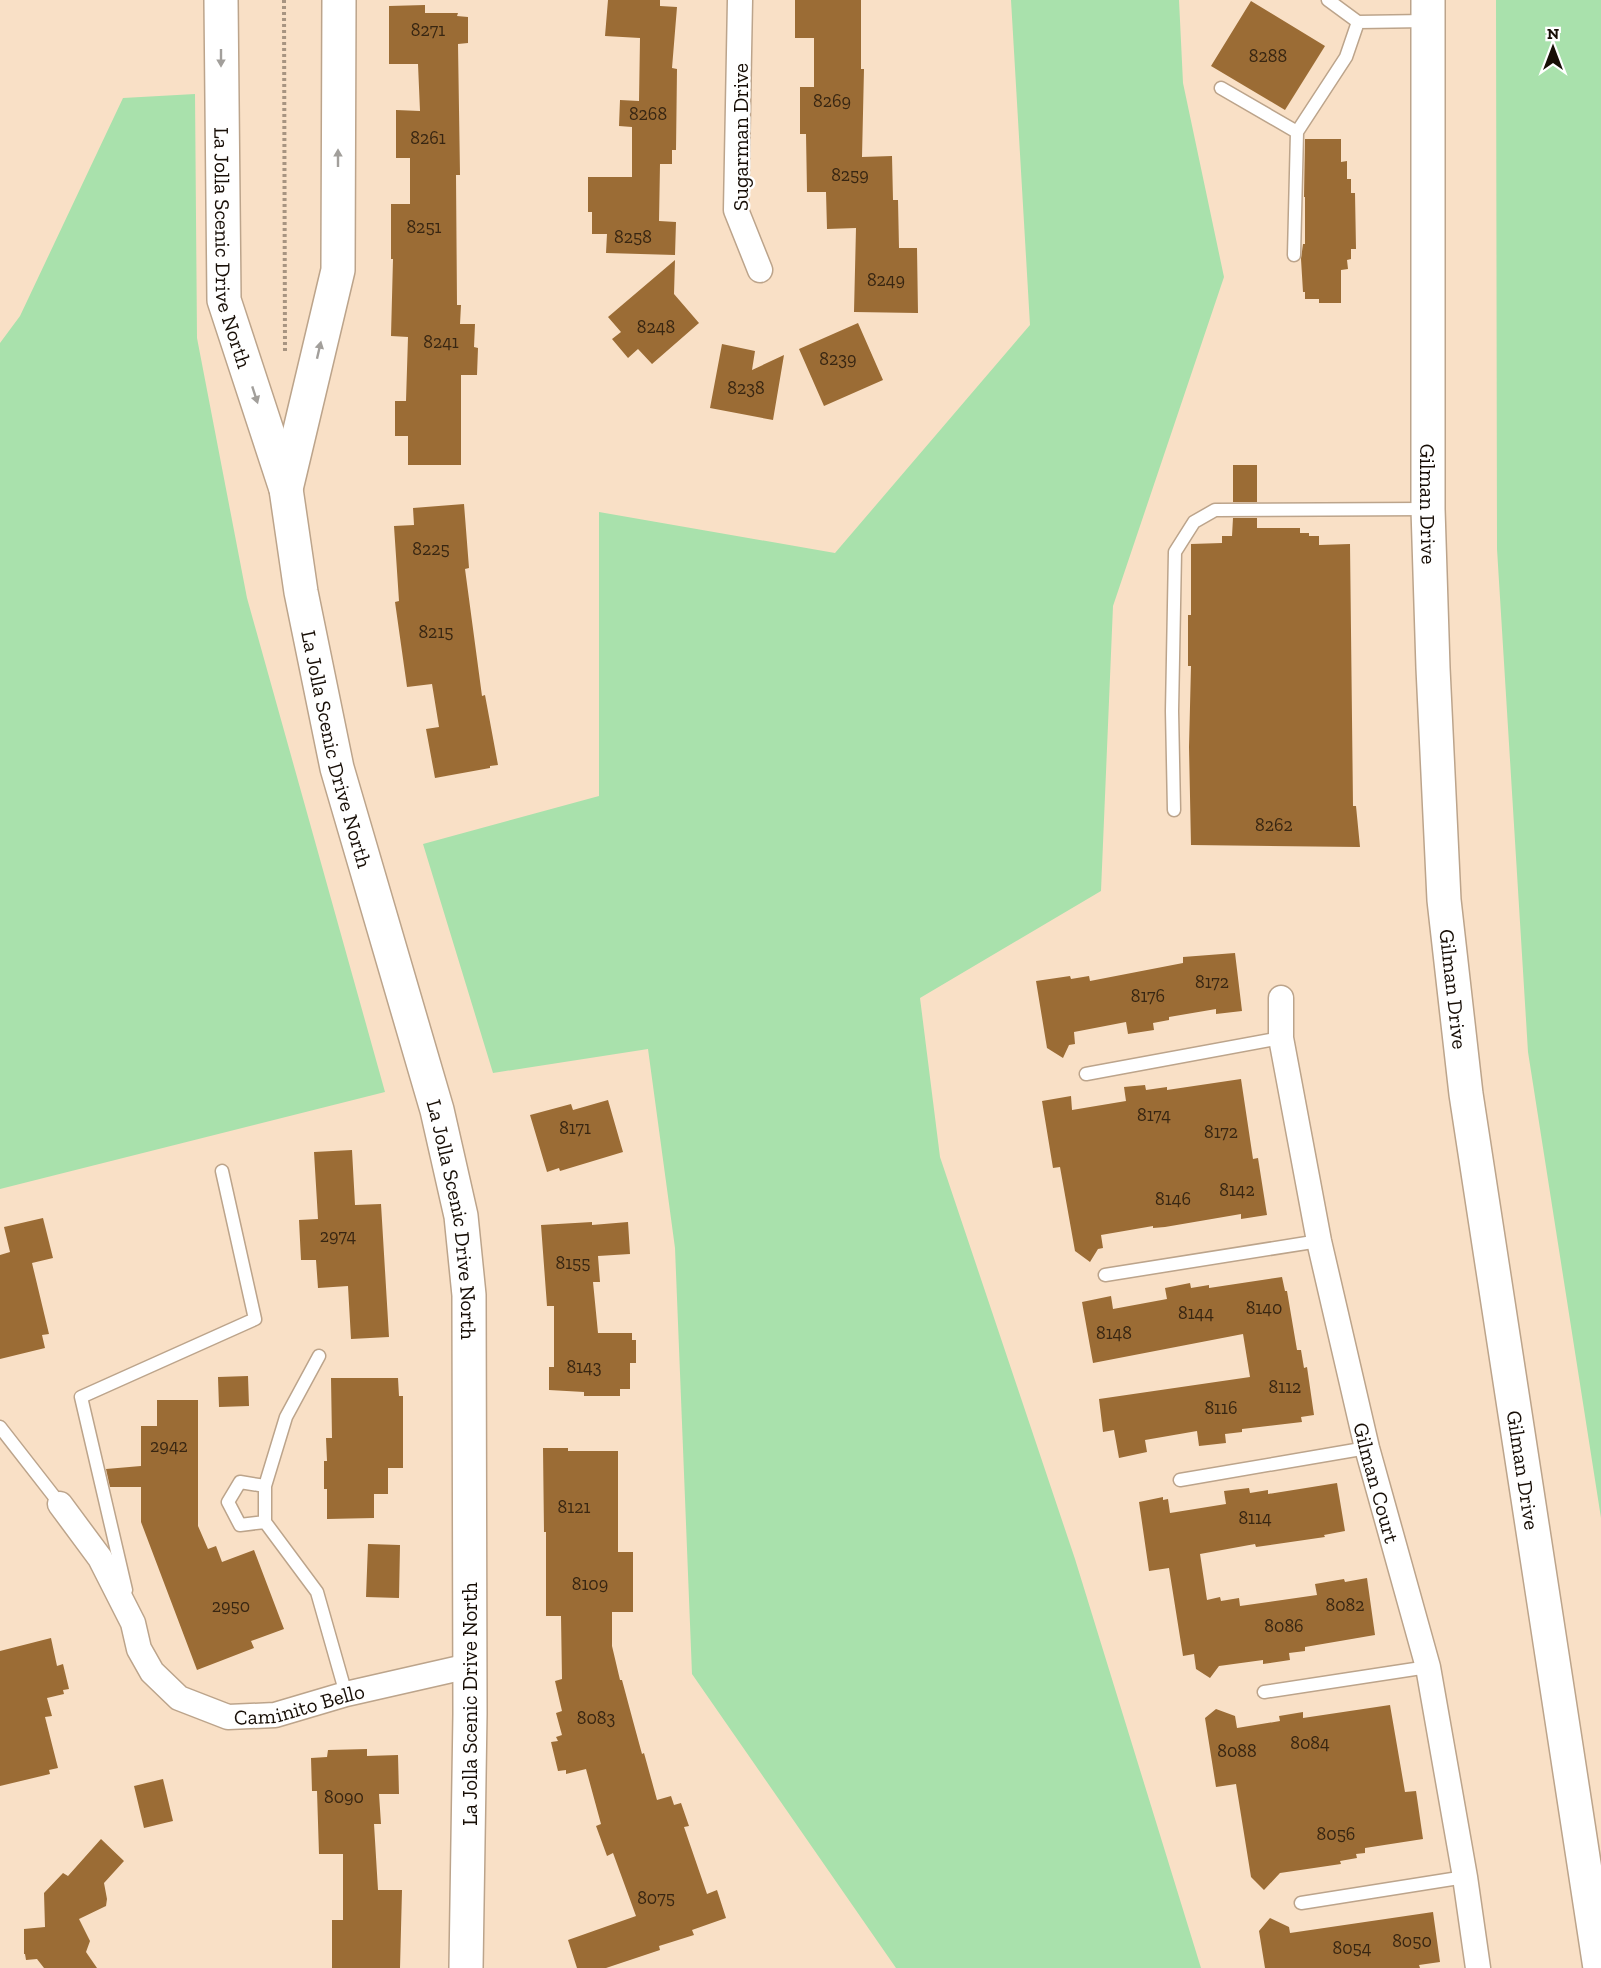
<svg xmlns="http://www.w3.org/2000/svg" width="1601" height="1968" font-family="'Zilla Slab',serif">
  <style>
    .green { fill: #a9e1ac }
    .building { fill: #9b6c35 }
    .lines { fill: none; stroke-linecap: round; stroke-linejoin: round }
    .service-casing { stroke: #bca48b; stroke-width: 15 }
    .minor-casing { stroke: #bca48b; stroke-width: 27 }
    .secondary-casing { stroke: #bca48b; stroke-width: 36 }
    .path { stroke: #a79481; stroke-width: 4; stroke-dasharray: 3 3; stroke-linecap: butt }
    .service { stroke: #fff; stroke-width: 12 }
    .minor { stroke: #fff; stroke-width: 24 }
    .secondary { stroke: #fff; stroke-width: 33 }
    .oneway { fill: #a29f9b }
    .labels { text-anchor: middle; dominant-baseline: central; stroke-width: 5; stroke-linejoin: round; paint-order: stroke }
    .number-label { font-size: 18px; fill: #382612 }
    .street-label { font-size: 21px; fill: #170e06; stroke: #fff }
  </style>
  <rect width="100%" height="100%" fill="#f9e0c6"/>
  <!-- green -->
  <path class="green" d="M1011,0H1179L1183,83L1224,277L1113,606L1101,891L920,998L940,1157L1075,1559L1201,1968H896L692,1674L675,1248L648,1049L493,1073L423,844L599,796V512L835,553L1030,325Z
    M1496,0H1601V1518L1528,1052L1497,549Z
    M195,94L197,338L247,598L385,1092L0,1189V343L20,316L123,98Z"/>
  <!-- building -->
  <path class="building" d="M608,0H660V6L677,7L672,68L677,69L676,150H672V164H660L659,221L676,222L675,255L606,253L607,234H592V212H588V177H632V127L619,126L620,100L639,101L640,38L605,36Z
    M795,0H861V69H864L862,157L892,156L893,200H898L899,248H917L918,313L854,312L856,228L827,229L826,192H807L806,134H800V87H814V38H795Z
    M1251,1L1325,46L1285,110L1211,66Z
    M425,5V13H458L457,16L468,17V43L458,44L460,175H456L457,305H461L460,324H475L474,347L478,348L477,375H461V465H408V436H395V401H406L408,337L391,336L393,259H391V204H410V158H396V110L420,111L418,64H389V6Z
    M1305,139H1341V162L1347,161V179H1351V193H1355L1356,249H1351V259L1347,260L1348,269L1341,270V303H1319V299H1305V292H1303L1301,259L1303,244H1305V197H1304Z
    M675,260L674,294L699,323L652,364L638,349L628,358L612,339L621,332L608,317Z
    M858,323L883,380L824,406L799,349Z
    M722,344L755,351L752,370L784,355L773,420L710,408Z
    M1233,465H1257V502H1233Z
    M464,504L469,568L465,569L482,696L485,695L498,765L490,766V768L435,778L426,729L439,727L432,684L407,687L395,602L399,601L394,526L414,525L413,508Z
    M1233,518H1257V528H1300V533H1309V536H1319V545L1350,544L1353,806H1356L1360,847L1191,845L1189,747L1191,666H1188V615H1191V544L1222,543V536H1232Z
    M1235,953L1242,1011L1216,1014V1009L1169,1017V1020L1153,1023L1154,1030L1128,1034L1126,1022L1074,1032L1075,1044L1069,1045L1063,1058L1047,1048L1036,981L1070,976L1071,979L1089,976L1090,981L1183,963V957Z
    M1241,1079L1253,1159L1258,1158L1267,1215L1241,1219V1214L1165,1227L1153,1228V1226L1101,1235L1103,1248L1098,1249L1090,1262L1075,1251L1060,1167L1053,1168L1042,1101L1071,1096L1072,1110L1126,1101L1124,1087L1145,1085L1146,1090L1167,1087V1090Z
    M608,1100L623,1152L560,1171L559,1168L547,1172L530,1115L571,1104L573,1110Z
    M352,1150L355,1205L381,1204L389,1337L351,1339L348,1286L318,1288L316,1260H301L299,1220L318,1219L314,1152Z
    M43,1218L53,1258L32,1263L49,1334L42,1335L45,1348L0,1359V1255L10,1252L4,1227Z
    M592,1222V1225L628,1222L630,1254L598,1256L600,1282H593L598,1333H632V1340H636V1363H630V1389H620V1396H584V1392L549,1390V1367H554V1306H547L541,1225Z
    M1282,1277L1285,1291H1287L1297,1350H1301L1304,1368L1307,1367L1314,1415L1301,1417L1302,1422L1242,1429V1432L1225,1434L1226,1443L1199,1446L1197,1431L1145,1440L1147,1452L1119,1458L1114,1430L1103,1432L1099,1399L1250,1377L1243,1334L1093,1363L1082,1302L1111,1296L1113,1309L1167,1299L1165,1288L1190,1283L1191,1288L1209,1285V1288Z
    M248,1376L249,1406L219,1407L218,1377Z
    M331,1378H398L399,1396H403V1468H388V1494H374V1518L327,1519V1489H324V1461H327L326,1438H332Z
    M157,1400H198V1526L208,1549L216,1546L222,1562L254,1550L284,1629L251,1641L254,1648L197,1670L141,1522V1487H110L106,1469L141,1466V1426H157Z
    M543,1448H568V1451H618V1552H633V1612H612V1646L620,1680H622L633,1721L642,1754L644,1753L657,1800L671,1796L674,1805L681,1803L689,1826L684,1827L707,1894L717,1890L726,1918L692,1930L694,1935L659,1946L660,1950L606,1968H577L568,1940L636,1916L613,1853L607,1856L596,1826L601,1824L586,1769L566,1774V1770L558,1771L551,1742L558,1741L556,1737L562,1735L556,1713L562,1711L555,1681L562,1679L561,1616H546V1532H544Z
    M1337,1483L1345,1531L1324,1535L1325,1537L1256,1547L1255,1544L1200,1554L1207,1600L1220,1597L1221,1601L1239,1598L1240,1606L1317,1595L1315,1584L1344,1579L1345,1582L1367,1578L1375,1635L1305,1647V1651L1289,1653L1290,1660L1263,1664V1660L1219,1666L1210,1678L1196,1669L1194,1654L1183,1656L1169,1568L1149,1571L1139,1502L1163,1497V1500L1168,1499L1170,1513L1226,1504L1224,1491L1249,1488L1250,1493L1268,1490V1494Z
    M368,1544L400,1545L399,1598L366,1597Z
    M51,1638L57,1666L63,1664L69,1689L63,1690L64,1694L47,1698L52,1716L45,1717L58,1768L49,1770L50,1774L0,1786V1651Z
    M1390,1705L1405,1792L1416,1791L1423,1839L1365,1848V1853L1356,1854L1357,1858L1340,1861L1341,1864L1280,1873L1264,1890L1251,1877L1236,1784L1216,1787L1205,1718L1216,1709L1235,1716L1237,1728L1280,1721L1279,1716L1303,1712V1718Z
    M367,1749V1756L398,1755L399,1794H379L381,1824H374L378,1890H402L400,1968H332V1920H343V1854H319L317,1791H312L311,1758L327,1757L328,1750Z
    M163,1779L173,1821L144,1828L134,1786Z
    M101,1839L124,1861L104,1883L107,1899L106,1906L79,1919L90,1941L86,1952L97,1968H44L37,1959L26,1960L25,1954H24V1929L45,1927L44,1893L63,1873L68,1876Z
    M1433,1912L1440,1962L1419,1965L1420,1968H1265L1259,1931L1270,1918L1289,1927L1290,1933Z"/>
  <g class="lines">
    <!-- service casing -->
    <g class="service-casing">
      <path id="service" d="M1328,0L1358,22L1426,21
        M1221,88L1297,132
        M1294,255L1297,132L1346,57L1358,22
        M1174,810L1172,711L1175,552L1194,522L1215,510L1427,509
        M1086,1074L1281,1038
        M1105,1275L1319,1241
        M0,1427L60,1504
        M1180,1480L1367,1448
        M265,1486L240,1482L228,1502L240,1525L265,1522L317,1592L346,1694
        M265,1522V1486L286,1417L319,1356
        M126,1590L81,1397L255,1319L222,1171
        M1264,1692L1428,1667
        M1301,1903L1465,1877"/>
    </g>
    <!-- minor casing -->
    <g class="minor-casing">
      <g id="minor">
        <path d="M740,0L736,210L760,270"/>
        <path id="s1" d="M1281,998V1038L1319,1241L1367,1448L1428,1667L1465,1877L1478,1968"/>
        <path id="s2" d="M60,1504L100,1558L133,1623L139,1649L152,1672L179,1698L228,1717L275,1715L346,1694L469,1666"/>
      </g>
    </g>
    <!-- secondary casing -->
    <g class="secondary-casing">
      <g id="secondary">
        <path id="s3" d="M221,0L224,300L286,489L301,592L337,768L437,1110L461,1216L469,1295L470,1714L466,1968"/>
        <path id="s4" d="M1428,0V509L1433,668L1444,900L1466,1094L1600,1968"/>
        <path d="M286,489L338,270L339,0"/>
      </g>
    </g>
    <!-- path -->
    <path class="path" d="M284,0L285,353"/>
    <!-- service -->
    <use href="#service" class="service"/>
    <!-- minor -->
    <use href="#minor" class="minor"/>
    <!-- secondary -->
    <use href="#secondary" class="secondary"/>
  </g>
  <!-- one-way arrows -->
  <defs><path id="oneway-solid" d="M-6-.8H1V-3.2L6.5 0L1 3.2V.8H-6Z" transform="scale(1.5)"/></defs>
  <g class="oneway">
    <use href="#oneway-solid" transform="translate(221 58) rotate(90)"/>
    <use href="#oneway-solid" transform="translate(338 158) rotate(-90)"/>
    <use href="#oneway-solid" transform="translate(319 350) rotate(-77)"/>
    <use href="#oneway-solid" transform="translate(255 395) rotate(72)"/>
  </g>
  <g class="labels">
    <!-- number labels -->
    <g class="number-label">
      <text x="428" y="30">8271</text>
      <text x="1268" y="56">8288</text>
      <text x="832" y="101">8269</text>
      <text x="648" y="114">8268</text>
      <text x="428" y="138">8261</text>
      <text x="850" y="175">8259</text>
      <text x="424" y="227">8251</text>
      <text x="633" y="237">8258</text>
      <text x="886" y="280">8249</text>
      <text x="656" y="327">8248</text>
      <text x="441" y="342">8241</text>
      <text x="838" y="359">8239</text>
      <text x="746" y="388">8238</text>
      <text x="431" y="549">8225</text>
      <text x="436" y="632">8215</text>
      <text x="1274" y="825">8262</text>
      <text x="1212" y="982">8172</text>
      <text x="1148" y="996">8176</text>
      <text x="1154" y="1115">8174</text>
      <text x="575" y="1128">8171</text>
      <text x="1221" y="1132">8172</text>
      <text x="1237" y="1190">8142</text>
      <text x="1173" y="1199">8146</text>
      <text x="338" y="1236">2974</text>
      <text x="573" y="1263">8155</text>
      <text x="1264" y="1308">8140</text>
      <text x="1196" y="1313">8144</text>
      <text x="1114" y="1333">8148</text>
      <text x="584" y="1367">8143</text>
      <text x="1285" y="1387">8112</text>
      <text x="1221" y="1408">8116</text>
      <text x="169" y="1446">2942</text>
      <text x="574" y="1507">8121</text>
      <text x="1255" y="1518">8114</text>
      <text x="590" y="1584">8109</text>
      <text x="1345" y="1605">8082</text>
      <text x="231" y="1606">2950</text>
      <text x="1284" y="1626">8086</text>
      <text x="596" y="1718">8083</text>
      <text x="1310" y="1743">8084</text>
      <text x="1237" y="1751">8088</text>
      <text x="344" y="1797">8090</text>
      <text x="1336" y="1834">8056</text>
      <text x="656" y="1898">8075</text>
      <text x="1412" y="1941">8050</text>
      <text x="1352" y="1948">8054</text>
    </g>
    <!-- street labels -->
    <g class="street-label">
      <text transform="translate(740 137) rotate(-90)">Sugarman Drive</text>
      <text stroke="none"><textPath href="#s3" startOffset="249">La Jolla Scenic Drive North</textPath></text>
      <text stroke="none"><textPath href="#s4" startOffset="504">Gilman Drive</textPath></text>
      <text stroke="none"><textPath href="#s3" startOffset="764">La Jolla Scenic Drive North</textPath></text>
      <text stroke="none"><textPath href="#s4" startOffset="990">Gilman Drive</textPath></text>
      <text stroke="none"><textPath href="#s3" startOffset="1250">La Jolla Scenic Drive North</textPath></text>
      <text stroke="none"><textPath href="#s4" startOffset="1476">Gilman Drive</textPath></text>
      <text stroke="none"><textPath href="#s1" startOffset="495">Gilman Court</textPath></text>
      <text stroke="none"><textPath href="#s2" startOffset="356">Caminito Bello</textPath></text>
      <text transform="translate(469 1704) rotate(-90)">La Jolla Scenic Drive North</text>
    </g>
  </g>
  <!-- north arrow -->
  <g transform="translate(1553 48)" stroke="#ffffff" stroke-width="4.5" paint-order="stroke">
  <path d="M0-4.5L10 22L0 15L-10 22Z" fill="#170e06"/>
  <text y="-9" font-size="16" font-weight="bold" text-anchor="middle" fill="#170e06">N</text>
  </g>
</svg>
